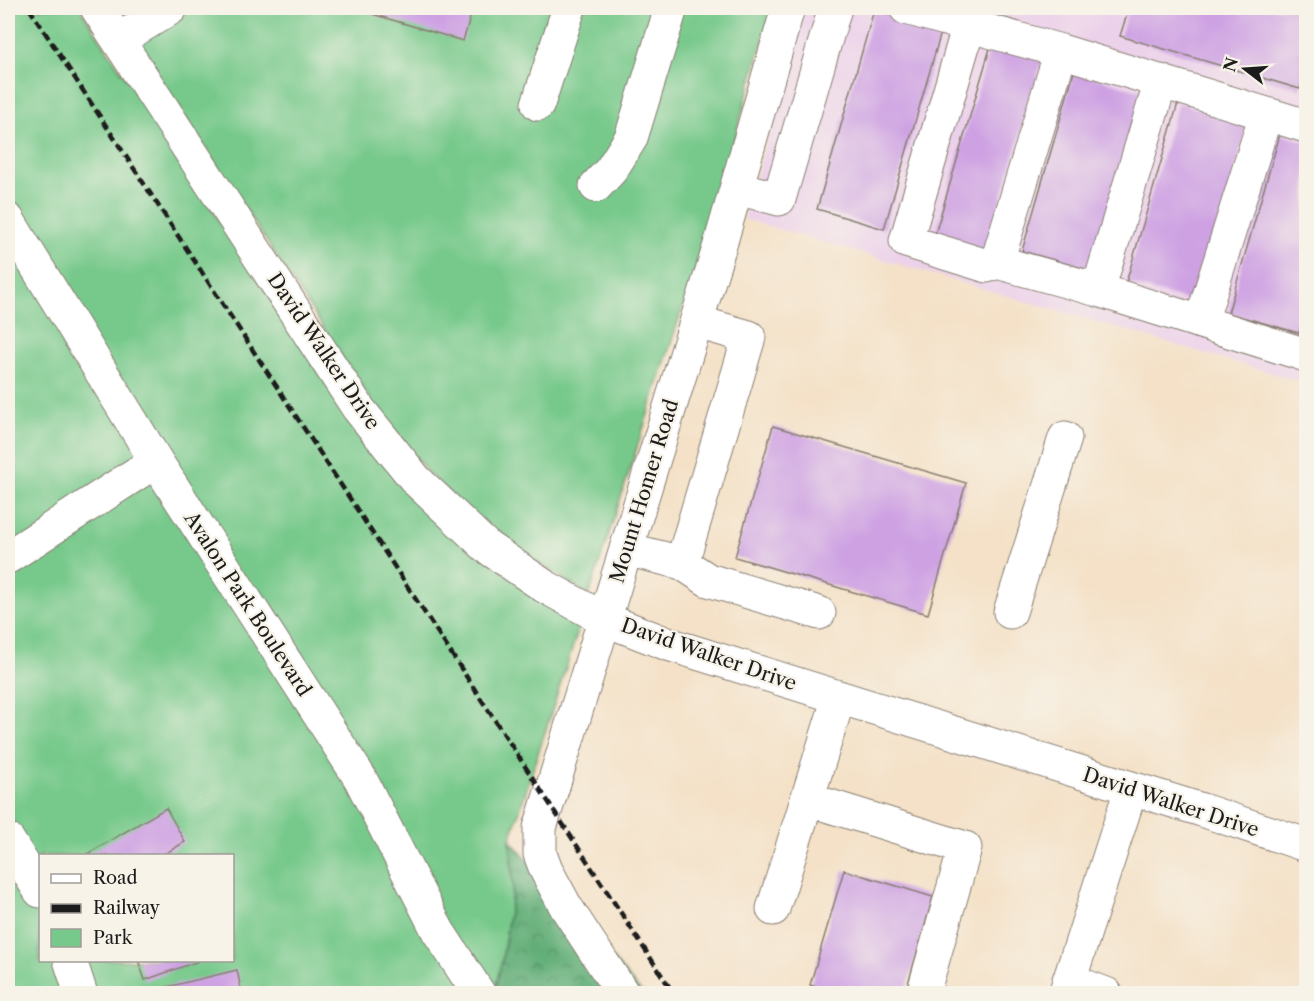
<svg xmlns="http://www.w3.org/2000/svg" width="1314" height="1001" font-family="'Libre Caslon Text',serif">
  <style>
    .built { fill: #ecd1ea }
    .green { fill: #77c98b; stroke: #4a7254; stroke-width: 1.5; fill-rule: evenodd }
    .forest { fill: url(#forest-crowns); stroke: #3e644a; stroke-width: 1.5 }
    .building { fill: #cea1e3 }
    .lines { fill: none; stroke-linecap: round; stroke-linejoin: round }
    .minor-casing { stroke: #887e72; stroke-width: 35 }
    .minor { stroke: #fff; stroke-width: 33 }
    .rail { stroke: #1c1c1c; stroke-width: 4.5; stroke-dasharray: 9 4.5; stroke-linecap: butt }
    .labels { text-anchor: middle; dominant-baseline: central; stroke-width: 4.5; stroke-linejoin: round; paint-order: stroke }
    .street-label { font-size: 20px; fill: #1c1c1c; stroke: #f7f3e8 }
  </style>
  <defs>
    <pattern id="forest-crowns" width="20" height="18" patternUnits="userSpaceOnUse" patternTransform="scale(1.5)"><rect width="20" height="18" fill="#61ad77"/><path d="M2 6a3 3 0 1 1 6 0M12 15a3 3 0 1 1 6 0" fill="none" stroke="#4f8c61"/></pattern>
  </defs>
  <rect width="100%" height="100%" fill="#f7f3e8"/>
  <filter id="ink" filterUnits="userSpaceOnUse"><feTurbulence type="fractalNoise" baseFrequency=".0167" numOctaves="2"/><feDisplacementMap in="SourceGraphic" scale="12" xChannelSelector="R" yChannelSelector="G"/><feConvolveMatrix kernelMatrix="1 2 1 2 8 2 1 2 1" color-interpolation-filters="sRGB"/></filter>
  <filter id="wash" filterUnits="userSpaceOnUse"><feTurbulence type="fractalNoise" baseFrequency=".008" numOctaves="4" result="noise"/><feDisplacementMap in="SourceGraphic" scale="24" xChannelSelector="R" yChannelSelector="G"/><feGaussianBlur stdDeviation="1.35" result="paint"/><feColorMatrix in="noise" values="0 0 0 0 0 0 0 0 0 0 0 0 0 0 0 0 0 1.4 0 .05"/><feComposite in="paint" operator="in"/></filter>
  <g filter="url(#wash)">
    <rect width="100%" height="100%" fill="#f4e1c7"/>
    <!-- built -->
    <path class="built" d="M804,8H1306V383L744,219Z"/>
    <!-- green -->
    <path class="green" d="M8,8H80L346,414L581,621L510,840L513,888L502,961L494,993H8ZM40,856H232V960H40Z
      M114,8H772L714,211L589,595L497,537L427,472L371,401Z"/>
    <!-- forest -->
    <path class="forest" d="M510,840L642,993L494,994L502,961L513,888Z"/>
    <g id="blocks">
      <!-- building -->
      <path class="building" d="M352,8H473L463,41Z
        M1129,8H1306V66L1300,89L1120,36Z
        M874,10L942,29L884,229L817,209Z
        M991,45L1042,60L984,256L933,241Z
        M1074,72L1145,92L1093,271L1022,251Z
        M1178,103L1248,124L1197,303L1126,283Z
        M1280,134L1306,142V307L1299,333L1228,313Z
        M773,426L966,483L928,614L735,557Z
        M166,808L185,842L161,856H88L87,854Z
        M844,870L933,897L905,994H885L873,990L872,994H838L810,985Z
        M138,960H199V961L145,980Z
        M237,970L242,994H150V991Z"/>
    </g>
  </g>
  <g filter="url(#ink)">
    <use href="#blocks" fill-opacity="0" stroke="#887e72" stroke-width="1.5"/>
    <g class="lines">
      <!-- minor casing -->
      <g class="minor-casing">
        <path id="minor" d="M97,8L358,408L416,480L487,547L544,586L604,619L665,643L1202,810L1306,845
          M906,8L1061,51
          M974,8L906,241L987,266L997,262
          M118,40L171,8
          M538,104L569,8
          M1306,126L1061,51L997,262L1098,290L1306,355
          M596,186L611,170L631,138L671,8
          M737,188L779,199L835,8
          M8,220L156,461L360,778L438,931L479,994
          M1098,290L1161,81
          M1201,322L1266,114
          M626,549L682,563L749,337L697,322
          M8,557L156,461
          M682,563L708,580L819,613
          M1010,612L1065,438
          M807,799L965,848L923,994
          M8,840L40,891
          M773,909L839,697
          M70,960L81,994
          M1069,980L1106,994
          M623,994L566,907L546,870L540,854V828L720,245L788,8
          M1065,994L1131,789"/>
      </g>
      <!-- minor -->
      <use href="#minor" class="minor"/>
      <!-- rail -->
      <path class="rail" d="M29,8L674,994"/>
    </g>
  </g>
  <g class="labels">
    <!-- street labels -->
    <g class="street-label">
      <text transform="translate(324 351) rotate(56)">David Walker Drive</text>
      <text transform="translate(644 491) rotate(-73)">Mount Homer Road</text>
      <text transform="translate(248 604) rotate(57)">Avalon Park Boulevard</text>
      <text transform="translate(709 654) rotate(19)">David Walker Drive</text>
      <text transform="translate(1171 802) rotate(18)">David Walker Drive</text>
    </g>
  </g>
  <!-- margin -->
  <rect width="1314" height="1001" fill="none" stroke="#f7f3e8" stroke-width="30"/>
  <!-- legend -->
  <rect x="39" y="854" width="195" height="108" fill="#f7f3e8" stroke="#9f9d96" stroke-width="1.5"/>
  <rect x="51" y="874" width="30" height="9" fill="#ffffff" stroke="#9f9d96" stroke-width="1.5"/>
  <text x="93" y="884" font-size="18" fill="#1c1c1c">Road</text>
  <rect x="51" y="904" width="30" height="9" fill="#1c1c1c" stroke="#9f9d96" stroke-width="1.5"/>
  <text x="93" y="914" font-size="18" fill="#1c1c1c">Railway</text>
  <rect x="51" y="929" width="30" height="18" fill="#77c98b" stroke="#9f9d96" stroke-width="1.5"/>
  <text x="93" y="944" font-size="18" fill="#1c1c1c">Park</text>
  <!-- north arrow -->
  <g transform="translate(1245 69) rotate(287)" stroke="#f7f3e8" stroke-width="4.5" paint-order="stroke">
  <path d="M0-4.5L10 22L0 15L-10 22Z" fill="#1c1c1c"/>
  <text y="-9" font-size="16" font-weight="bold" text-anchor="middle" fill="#1c1c1c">N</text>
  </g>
</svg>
